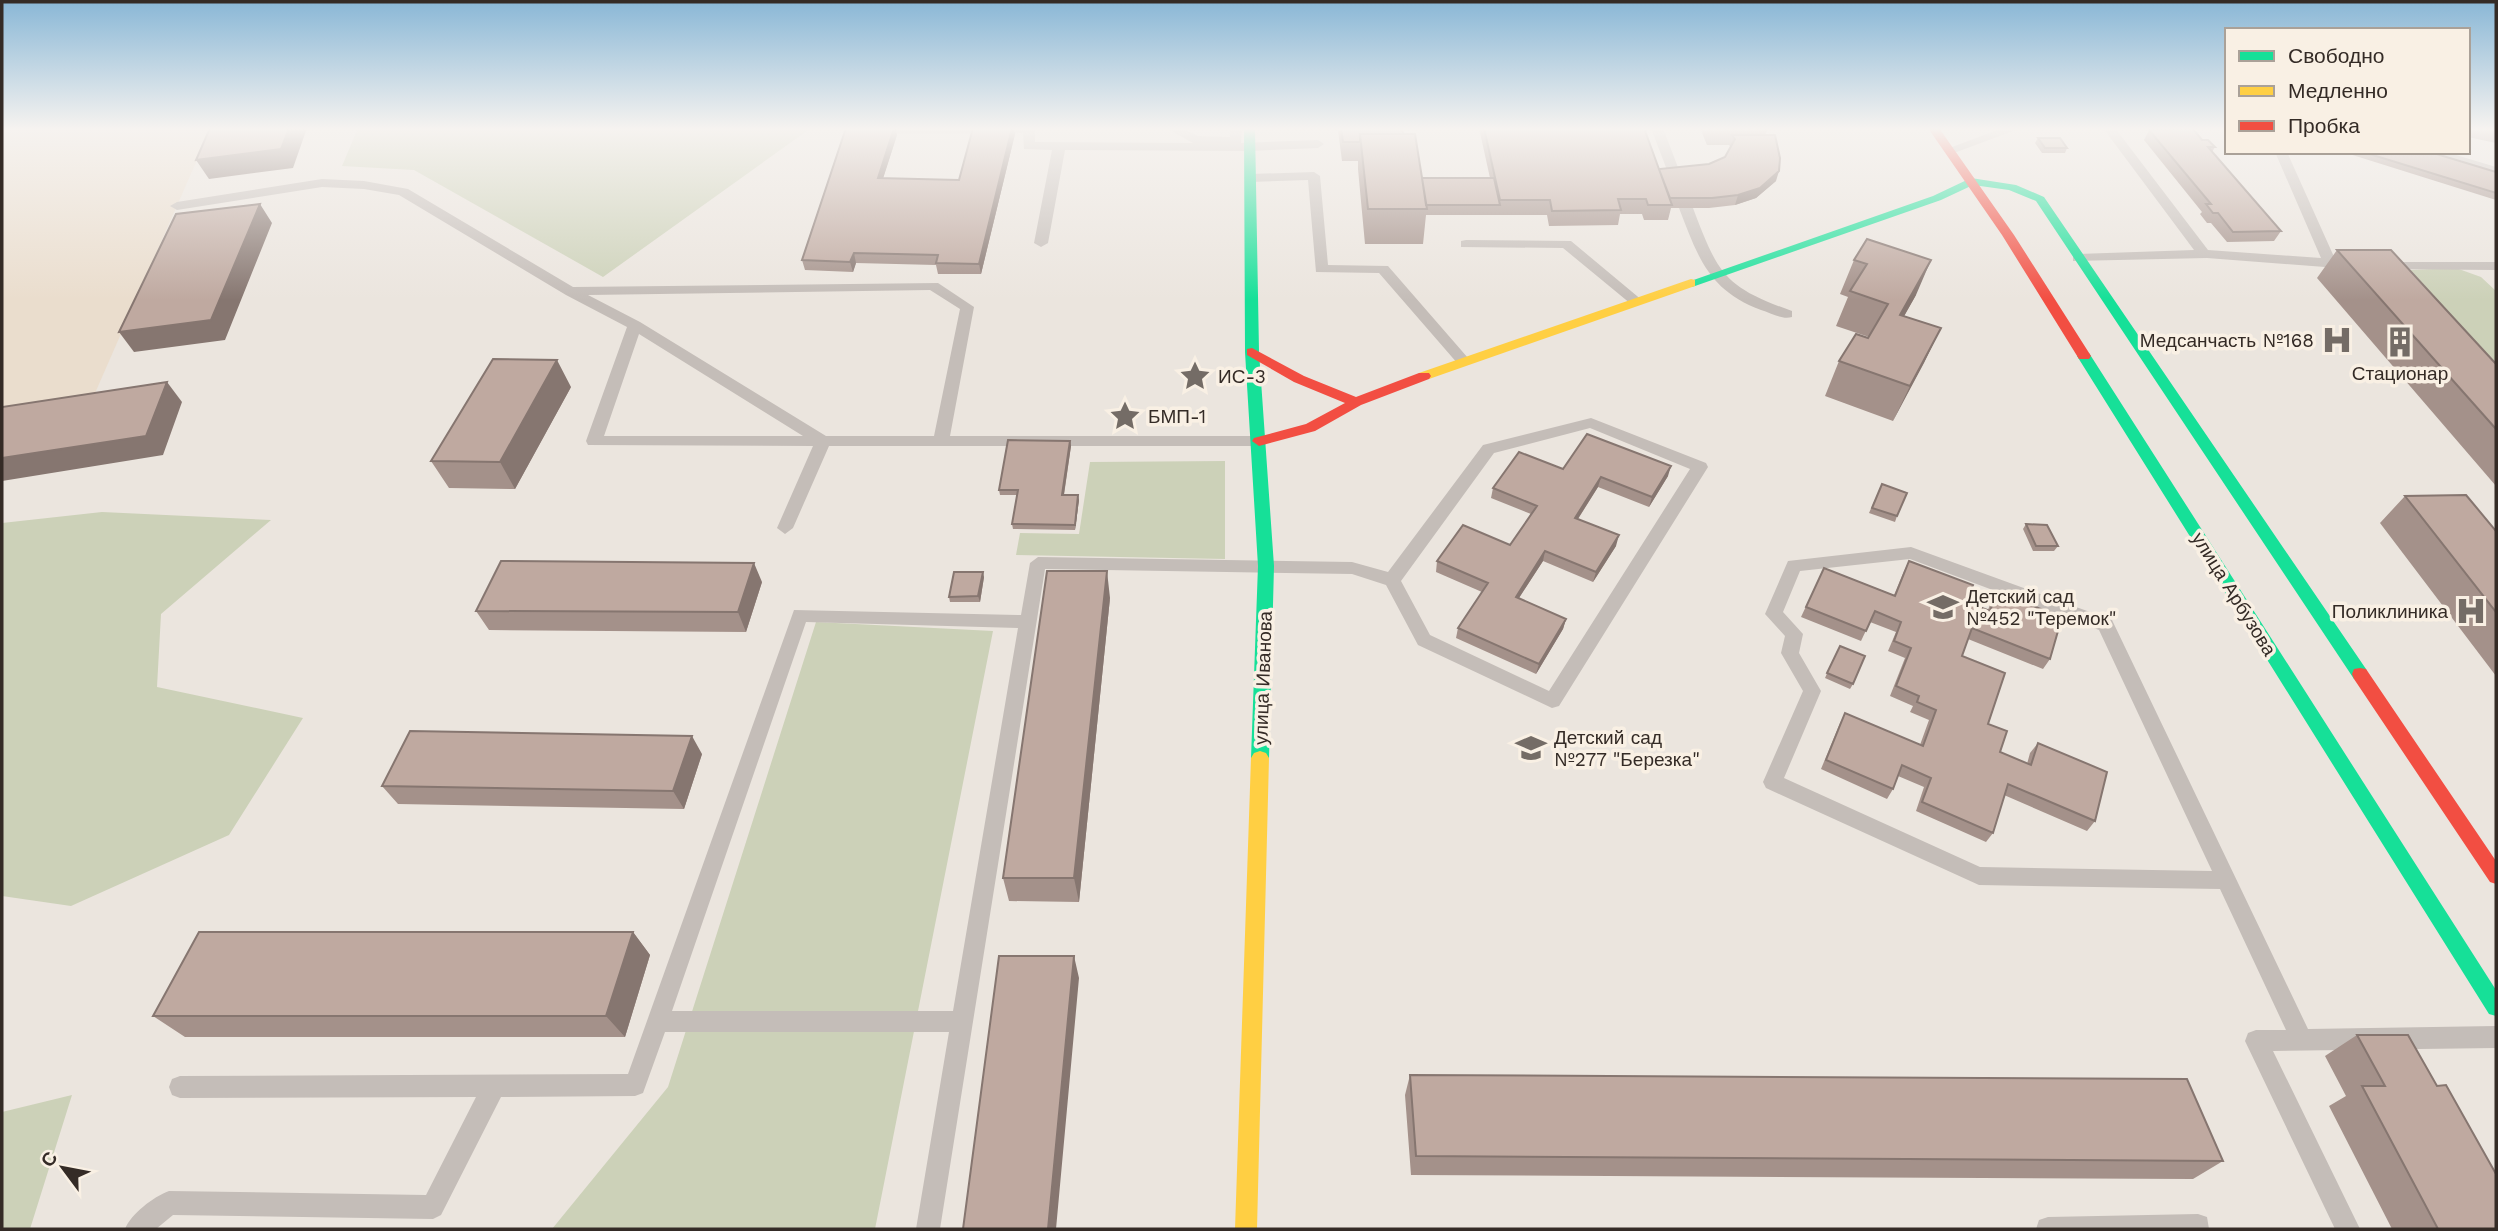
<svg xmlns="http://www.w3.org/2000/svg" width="2498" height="1231" font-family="'Work Sans',sans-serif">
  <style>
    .green { fill: #ccd1b8 }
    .plaza { fill: #eaddcd }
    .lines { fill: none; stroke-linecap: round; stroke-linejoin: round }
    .lane { fill: #c4bdb8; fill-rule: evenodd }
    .fast { fill: #16e098; fill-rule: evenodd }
    .slow { fill: #ffcf43; fill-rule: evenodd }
    .jam { fill: #f24e42; fill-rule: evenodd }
    .wall { fill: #a4918a }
    .shaded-wall { fill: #867670 }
    .building { fill: #bfa9a0; stroke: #867670; stroke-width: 2 }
    .labels { text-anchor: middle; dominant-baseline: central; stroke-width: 7; stroke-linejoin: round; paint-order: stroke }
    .poi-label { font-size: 19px; fill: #342b26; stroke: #f9f0e4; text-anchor: start }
    .street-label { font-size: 19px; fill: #342b26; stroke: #f9f0e4 }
  </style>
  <rect width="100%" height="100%" fill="#ebe5de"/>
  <!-- green -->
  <path class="green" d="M358,128H811L603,277L414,170L342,166Z
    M2456,268L2481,277L2496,291V390L2388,271Z
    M1225,461V559L1016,555L1020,533L1079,534L1090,462Z
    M102,512L271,520L161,614L157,687L303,718L229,835L71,906L2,896V523Z
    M816,622L993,631L875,1229H552L668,1087Z
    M72,1095L30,1229H2V1112Z"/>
  <!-- plaza -->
  <path class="plaza" d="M2,128H211L92,400L2,413Z"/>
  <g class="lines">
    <!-- lane -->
    <path class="lane" d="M867,128H1035V142L1193,143L1166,128H1182L1198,136L1230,137V128H1242L1241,143L1318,140L1324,144L1318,148L1249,151L1065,150L1048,243L1041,247L1034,243L1052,150L1024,149L1023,133L872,134L868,133Z
      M1651,128H1663L1682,178L1681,181L1676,182L1670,178Z
      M2003,128H2021L1954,153L1950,154L1944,150Z
      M2103,128H2115L2208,250L2321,258L2275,152H2287L2335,259L2356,262L2358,265L2351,269L2207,258L2073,261V255L2078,254L2194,250Z
      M2426,152H2446L2496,167V175Z
      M1314,172L1320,176L1328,265L1388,266L1468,358L1470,361L1468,364H1458L1379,273L1316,272L1308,180L1250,182L1244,178L1250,174Z
      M322,179L364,181L408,189L573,287L938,283L974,307L950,436H1259L1267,441L1259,446H829L793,528L785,534L777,528L813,446L588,445L586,441L627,327L566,295L399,195L364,189L322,187L177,210L170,206L177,202ZM930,290L960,309L934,436H826L640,322L588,295ZM639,334L803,436H604Z
      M1686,204L1693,208C1718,274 1724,287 1792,311V317C1782,320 1771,313 1761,310C1708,290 1698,257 1679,208Z
      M1466,240L1571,241L1643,301L1636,305L1631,304L1563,248L1461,247V241Z
      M2382,262H2496V270L2377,269L2375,266Z
      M1591,418L1706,463L1708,467L1559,706L1552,708L1418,645L1386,585L1352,574L1045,569L940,1229H916L949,1032H665L643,1093L635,1096L501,1097L441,1215L433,1219L173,1215L156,1229H125C131,1214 153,1197 169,1191L426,1195L476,1097L180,1098L172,1095L169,1087L172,1079L180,1076L628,1074L794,610L1021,615L1030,563L1038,557L1352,562L1388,572L1483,445ZM1590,428L1690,469L1549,691L1430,635L1401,581L1494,453ZM806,622L1018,628L953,1011H672Z
      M1911,547L2112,620L2308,1029L2496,1026V1048L2273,1051L2360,1229H2335L2245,1041L2248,1033L2256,1030H2286L2220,889L1979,885L1766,788L1763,782L1803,691L1781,653L1785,636L1765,614L1788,561ZM1910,559L2099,630L2212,871L1980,867L1784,778L1821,691L1799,653L1803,634L1783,612L1800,571Z
      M2198,1214L2207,1217L2209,1229H2036L2039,1220L2048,1217Z"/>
    <!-- fast -->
    <path class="fast" d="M1244,128H1255L1259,352L1274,566L1269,758L1266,763L1260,765L1254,763L1251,758L1258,566L1245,352Z
      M1971,178L2016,185L2044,197L2366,669L2368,674L2366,679H2354L2036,201L2009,190L1973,185L1941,200L1695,286L1691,287L1685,283L1933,196Z
      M2084,352L2089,353L2496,990V1016L2489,1014L2077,356Z"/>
    <!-- slow -->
    <path class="slow" d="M1691,279L1695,280V286L1429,379H1419L1417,376L1419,373Z
      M1260,751L1266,753L1269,758L1257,1229H1235L1251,758L1254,753Z"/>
    <!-- jam -->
    <path class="jam" d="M1928,128H1939L2014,235L2091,356L2089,359H2079L2002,235Z
      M1252,348L1304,376L1356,397L1419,373H1429L1431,376L1429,379L1361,405L1315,431L1259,446L1252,441L1254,438L1306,424L1345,403L1294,382L1247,355V349Z
      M2360,668L2366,669L2496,861V884L2490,882L2354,679L2352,674L2354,669Z"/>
  </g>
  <!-- wall -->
  <path class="wall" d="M973,128H1014L1015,134L981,274H938L936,265L856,263L853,272L805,270L802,260L897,135L883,178L959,180Z
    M1284,128H1402L1403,134L1422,178H1490L1479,128H1644L1659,169L1709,164L1725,157L1731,147L1729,145H1707L1700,128H1768L1765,135L1776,181L1756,198L1735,205L1709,208H1671L1668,220H1644L1642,214H1620L1618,225L1549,226L1547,215H1426L1423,244H1365L1358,169V161H1342L1338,130H1284Z
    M2468,128H2496V143L2468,137Z
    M2149,130L2202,140L2215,147L2212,152L2281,231L2274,241L2227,242L2211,223H2207L2200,214L2202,212L2144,140Z
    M2038,138L2067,148L2065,153H2042L2035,143Z
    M2343,152H2430L2496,172V200Z
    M1867,239L1916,295L1904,316L1941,328L1893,421L1825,396L1839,361L1869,337L1836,326L1848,297L1840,294L1854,260Z
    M2337,250L2496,364V486L2317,278Z
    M571,387L515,489L449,488L431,461Z
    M1070,441L1071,446L1064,495L1079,500L1075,530L1013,529L1012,524L1017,495H1000L999,490Z
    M1563,469L1668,476L1649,507L1598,487L1578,519L1616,546L1593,582L1543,561L1519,598L1566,619L1563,629L1536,674L1456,638L1458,628L1482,592L1436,572L1437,561L1510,545L1531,514L1491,498L1493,488Z
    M1882,484L1897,516L1895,522L1869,513Z
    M2405,496L2496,531V676L2380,523Z
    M2026,524L2058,546L2054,551H2033L2023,529Z
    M1909,561L1966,602L1988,610L1991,602L1997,592L2050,659L2043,669L1968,639L1962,656L2000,752L2027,764L2030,753L2038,743L2095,821L2087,831L2004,795L1993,833L1986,842L1916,811L1924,787L1898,776L1893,789L1887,799L1821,769L1840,723L1845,713L1920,745L1929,720L1910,712L1913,706L1890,696L1905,658L1888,651L1896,632L1870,622L1861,641L1801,617L1824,568L1894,595L1904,571Z
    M984,577L980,602H950L949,597Z
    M762,582L746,632L489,630L476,611Z
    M1110,598L1079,902L1009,901L1003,878Z
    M1837,651L1853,684L1850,689L1825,678Z
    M702,754L684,809L398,804L382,786Z
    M633,932L650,955L625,1037H185L153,1016Z
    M2357,1035L2437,1086L2496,1229H2392L2329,1106L2346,1096L2325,1056Z
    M1410,1075L2223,1161L2193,1179L1411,1175L1405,1095Z"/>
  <!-- shaded-wall -->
  <path class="shaded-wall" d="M289,128H307L293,168L209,179L196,160Z
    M894,128H896L897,135L880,188L878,178Z
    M1012,128H1014L1015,134L981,274L979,264Z
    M1779,171L1776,181L1756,198L1735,205L1738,195Z
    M260,204L272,223L225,340L134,352L119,332Z
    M854,253L856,263L853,272L850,262Z
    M1931,260L1916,295L1885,350L1900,315Z
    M1941,328L1924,363L1893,421L1910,386Z
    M557,360L571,387L515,489L500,462Z
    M167,382L182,402L163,455L2,481V458Z
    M1070,441L1071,446L1063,500L1062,495Z
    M1671,466L1668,476L1649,507L1652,497Z
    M1601,477L1598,487L1572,528L1575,518Z
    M1078,495L1079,500L1075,530V525Z
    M1619,535L1616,546L1593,582L1596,572Z
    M1545,551L1543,561L1513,607L1516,597Z
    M754,563L762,582L746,632L738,612Z
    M1107,571L1110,598L1079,902L1074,878Z
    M983,572L984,577L980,602L978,596Z
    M1566,619L1563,629L1536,674L1539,664Z
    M692,736L702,754L684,809L673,791Z
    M633,932L650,955L625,1037L606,1016Z
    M1074,956L1079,978L1056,1229H1048Z"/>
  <!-- building -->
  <path class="building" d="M210,128H289L281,149L196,160Z
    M846,128H894L878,178L959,180L973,128H1012L979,264L936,263L938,255L854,253L850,262L802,260Z
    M1341,128H1402L1403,134H1360V142H1343Z
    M1484,128H1644L1672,205H1648L1646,199H1618L1621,210L1552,211L1550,200H1500Z
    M2193,129L2202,140H2208L2215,147H2208L2281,231L2233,232L2218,213H2213L2206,204H2211L2149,130Z
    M1360,134H1415L1427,209H1368Z
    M1732,135H1775L1780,158L1779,171L1760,188L1738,195L1712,198H1670L1659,169L1709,164L1725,157L1735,139Z
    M2038,138H2060L2067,148H2045Z
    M2363,152H2430L2496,172V193Z
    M1422,178H1494L1500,205H1426Z
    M260,204L211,320L119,332L176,214Z
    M1867,239L1931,260L1900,315L1941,328L1910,386L1839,361L1856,334L1868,338L1888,304L1850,291L1867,264L1854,260Z
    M2337,250H2391L2496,364V429Z
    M493,359L557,360L500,462L431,461Z
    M167,382L146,436L2,458V407Z
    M1587,434L1671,466L1652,497L1601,477L1575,518L1619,535L1596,572L1545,551L1516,597L1566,619L1539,664L1458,628L1488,583L1437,561L1463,525L1510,545L1537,506L1493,488L1519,452L1563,469Z
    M1008,440L1070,441L1062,495H1078L1075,525L1012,524L1018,490H999Z
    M1882,484L1907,493L1897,516L1872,508Z
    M2466,495L2496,531V612L2405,496Z
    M2026,524L2047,525L2058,546H2036Z
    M501,561L754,563L738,612L476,611Z
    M1909,561L1973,585L1966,602L1990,611L1997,592L2062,617L2050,659L1972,628L1962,656L2005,673L1988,724L2007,731L2000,752L2031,765L2038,743L2107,772L2095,821L2008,784L1993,833L1922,802L1931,778L1902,765L1893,789L1826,760L1845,713L1923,746L1936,710L1917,702L1919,696L1896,686L1911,648L1894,641L1901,622L1875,611L1866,631L1806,607L1824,568L1895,596Z
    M1047,571H1107L1074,878H1003Z
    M954,572H983L978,596L949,597Z
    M1840,646L1865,656L1853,684L1827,673Z
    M410,731L692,736L673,791L382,786Z
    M199,932H633L606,1016H153Z
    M999,956H1074L1048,1229H963Z
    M2357,1035H2408L2437,1086L2446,1085L2496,1174V1229H2438L2362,1086H2385Z
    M1410,1075L2187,1079L2223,1161L1416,1156Z"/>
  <!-- sky -->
  <linearGradient id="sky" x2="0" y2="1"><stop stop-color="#89b7d6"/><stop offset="0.43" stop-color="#f6f3f0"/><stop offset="1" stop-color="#f6f3f0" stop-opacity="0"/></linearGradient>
  <rect width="2498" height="300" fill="url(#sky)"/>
  <!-- icons -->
  <defs>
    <g id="hospital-bare" transform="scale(2.415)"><path d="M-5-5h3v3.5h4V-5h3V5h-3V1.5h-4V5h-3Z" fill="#746c66" stroke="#f9f0e4" stroke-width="2.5" paint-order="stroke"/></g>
    <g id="building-bare" transform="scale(2.415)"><path d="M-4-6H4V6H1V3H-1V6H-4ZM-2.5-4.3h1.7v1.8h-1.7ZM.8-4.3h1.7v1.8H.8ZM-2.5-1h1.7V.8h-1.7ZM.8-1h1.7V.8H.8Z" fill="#746c66" stroke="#f9f0e4" stroke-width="2.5" paint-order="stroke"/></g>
    <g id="sight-bare" transform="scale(2.415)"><path d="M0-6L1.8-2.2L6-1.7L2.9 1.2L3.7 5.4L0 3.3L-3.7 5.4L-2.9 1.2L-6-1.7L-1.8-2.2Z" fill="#746c66" stroke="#f9f0e4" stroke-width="2.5" paint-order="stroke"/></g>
    <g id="school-bare" transform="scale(2.415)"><path d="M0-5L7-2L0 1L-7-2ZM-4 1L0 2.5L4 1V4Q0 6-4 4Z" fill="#746c66" stroke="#f9f0e4" stroke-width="2.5" paint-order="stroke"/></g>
  </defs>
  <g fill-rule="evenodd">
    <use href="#hospital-bare" x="2337" y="340"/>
    <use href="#building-bare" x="2400" y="342"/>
    <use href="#sight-bare" x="1195" y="376"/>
    <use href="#sight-bare" x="1125" y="416"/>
    <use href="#school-bare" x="1943" y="607"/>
    <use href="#hospital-bare" x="2471" y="611"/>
    <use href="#school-bare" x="1531" y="748"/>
  </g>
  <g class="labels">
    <!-- poi labels -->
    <g class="poi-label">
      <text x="2314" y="340" text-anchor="end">Медсанчасть №168</text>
      <text x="2400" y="373" text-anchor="middle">Стационар</text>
      <text x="1218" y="376">ИС-3</text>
      <text x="1148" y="416">БМП-1</text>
      <text x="1966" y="596">Детский сад<tspan x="1966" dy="22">№452 "Теремок"</tspan></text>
      <text x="2448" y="611" text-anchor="end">Поликлиника</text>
      <text x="1554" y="737">Детский сад<tspan x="1554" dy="22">№277 "Березка"</tspan></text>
    </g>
    <!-- street labels -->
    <g class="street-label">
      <text transform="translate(2234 594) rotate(58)">улица Арбузова</text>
      <text transform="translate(1263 678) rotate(-88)">улица Иванова</text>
    </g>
  </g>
  <!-- border -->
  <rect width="2498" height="1231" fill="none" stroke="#342b26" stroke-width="7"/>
  <!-- legend -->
  <rect x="2225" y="28" width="245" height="126" fill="#f9f0e4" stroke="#aaa198" stroke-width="2"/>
  <rect x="2239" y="51" width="35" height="10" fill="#16e098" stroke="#aaa198" stroke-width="2"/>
  <text x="2288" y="63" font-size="21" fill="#342b26">Свободно</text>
  <rect x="2239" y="86" width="35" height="10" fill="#ffcf43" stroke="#aaa198" stroke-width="2"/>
  <text x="2288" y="98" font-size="21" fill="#342b26">Медленно</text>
  <rect x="2239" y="121" width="35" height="10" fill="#f24e42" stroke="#aaa198" stroke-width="2"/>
  <text x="2288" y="133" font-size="21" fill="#342b26">Пробка</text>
  <!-- north arrow -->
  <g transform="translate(63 1168) rotate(302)" stroke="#f9f0e4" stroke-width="5" paint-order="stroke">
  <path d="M0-5L12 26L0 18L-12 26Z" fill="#342b26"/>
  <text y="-10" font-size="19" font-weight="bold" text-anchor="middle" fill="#342b26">С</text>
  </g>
</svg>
